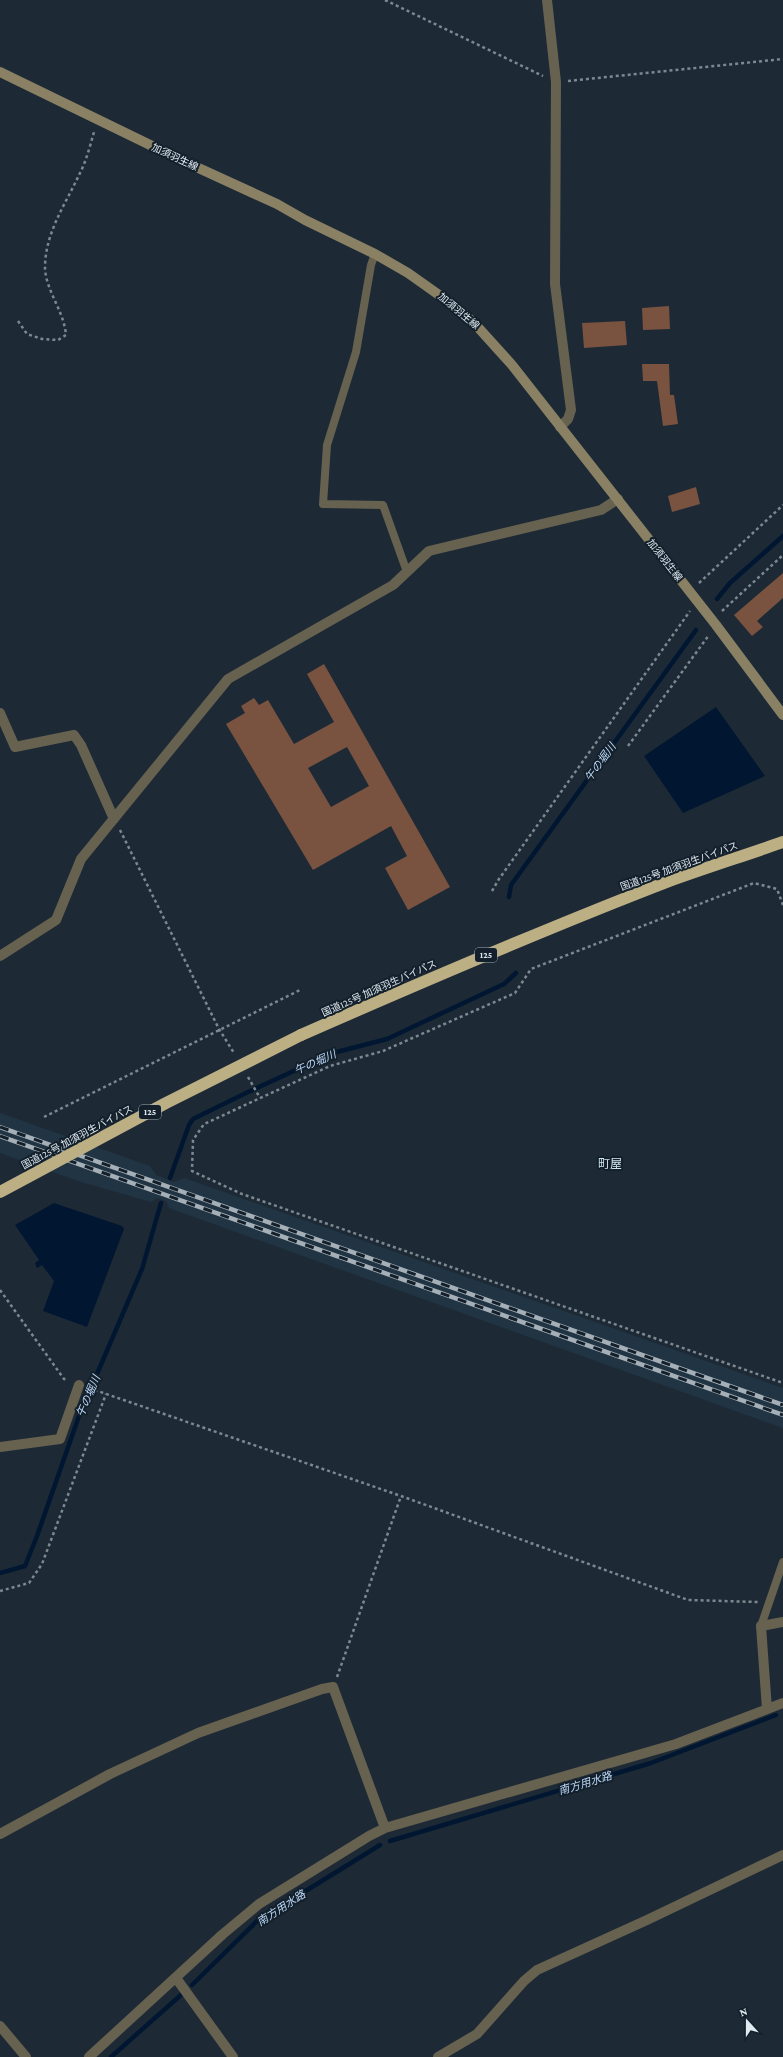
<svg xmlns="http://www.w3.org/2000/svg" width="783" height="2057" font-family="'Crimson Pro','Noto Sans JP',serif">
  <style>
    .built { fill: #213443 }
    .water { fill: #011731 }
    .lines { fill: none; stroke-linecap: round; stroke-linejoin: round }
    .stream { stroke: #011731; stroke-width: 4.5 }
    .building { fill: #795240; fill-rule: evenodd }
    .path { stroke: #7d8891; stroke-width: 2.5; stroke-dasharray: 3 3; stroke-linecap: butt }
    .lane { stroke: #676150; stroke-width: 8 }
    .street { stroke: #676150; stroke-width: 10 }
    .secondary { stroke: #8a8165; stroke-width: 10 }
    .highway { stroke: #bdaf84; stroke-width: 12 }
    .rail-casing { stroke: #a5afb7; stroke-width: 4.5 }
    .rail { stroke: #13202b; stroke-width: 3; stroke-dasharray: 9; stroke-linecap: butt }
    .highway-bridge { stroke: #bdaf84; stroke-width: 12 }
    .labels { text-anchor: middle; dominant-baseline: central; stroke-width: 4; stroke-linejoin: round; paint-order: stroke }
    .shield { fill: #13202b; stroke: #a2adb5; stroke-width: 1 }
    .shield-label { font-size: 9px; font-weight: bold; fill: #e0e9f0 }
    .street-label { font-size: 10px; fill: #e0e9f0; stroke: #13202b }
    .water-label { font-size: 11px; font-style: italic; fill: #bdd9f9; stroke: #13202b }
    .quarter-label { font-size: 12px; fill: #d2e4f2; stroke: #13202b }
  </style>
  <rect width="100%" height="100%" fill="#1d2a35"/>
  <!-- built -->
  <path class="built" d="M0,1113L150,1166L156,1175L174,1182L184,1178L783,1388V1428L169,1208L166,1201L157,1198L151,1202L78,1181L0,1153Z"/>
  <!-- water -->
  <path class="water" d="M716,707L765,776L683,813L644,756Z
    M54,1203L122,1226L124,1229L87,1327L43,1311L54,1281L42,1265L37,1268L35,1263L39,1260L15,1225Z"/>
  <g class="lines">
    <!-- stream -->
    <path class="stream" d="M717,599L730,583L783,536
      M509,897L511,885L696,630
      M170,1178L189,1125L193,1119L246,1093L333,1053L387,1039L504,984L516,973
      M0,1573L25,1566L37,1536L79,1416L142,1269L161,1203
      M390,1841L651,1763L776,1715
      M192,1985L257,1921L380,1845
      M111,2057L182,1994"/>
  </g>
  <!-- building -->
  <path class="building" d="M669,306L670,329L643,330L642,308Z
    M625,321L627,345L584,348L582,323Z
    M642,364H669L670,395H674L678,424L663,426L657,381H643Z
    M696,487L700,504L672,512L668,496Z
    M783,573V598L757,621L763,627L752,636L734,615Z
    M324,664L450,887L408,910L385,868L407,856L391,826L313,870L226,724L245,713L241,706L254,698L259,705L268,700L294,744L334,722L307,674ZM347,747L369,786L331,807L308,768Z"/>
  <g class="lines">
    <!-- path -->
    <path class="path" d="M385,0L543,76
      M568,81L783,59
      M18,321L27,334L42,339L58,340L66,335C64,311 46,291 45,268C45,233 65,205 79,175C86,162 90,146 94,132
      M699,583L783,505
      M722,611L783,555
      M628,746L709,635
      M120,830L219,1029L234,1053
      M492,891L499,879L690,611
      M783,905L777,889L754,883L531,969L515,993L383,1051L330,1066L204,1124L193,1140L192,1171L242,1194L783,1383
      M248,1077L260,1098
      M44,1117L300,990
      M0,1290L64,1379L68,1380
      M89,1388L401,1496L688,1600L758,1602
      M0,1591L29,1583L42,1564L106,1394
      M337,1677L401,1496"/>
    <!-- lane -->
    <path class="lane" d="M375,254L371,265L356,352L327,445L323,504L383,505L407,572
      M761,1626L783,1562"/>
    <!-- street -->
    <path class="street" d="M547,0L556,82L555,284L571,410L568,419L560,427
      M0,713L15,747L74,735L81,745L114,819
      M0,956L56,920L81,859L228,679L393,585L429,551L601,510L618,499
      M0,1447L60,1439L79,1385
      M767,1709L761,1626L783,1622
      M0,1834L110,1774L198,1733L322,1689L333,1687L385,1828
      M176,1978L233,2057
      M0,2026L26,2057
      M89,2057L223,1934L259,1904L369,1836L385,1828L676,1744L783,1703
      M438,2057L477,2034L524,1981L537,1970L647,1920L783,1855"/>
    <!-- secondary -->
    <path class="secondary" d="M0,72L181,160L277,204L305,220L375,254L408,273L456,307L475,324L512,365L716,625L783,715"/>
    <!-- highway -->
    <path class="highway" d="M301,1035C424,981 547,928 672,880C708,867 746,855 783,842"/>
    <!-- rail casing -->
    <g class="rail-casing">
      <path id="rail" d="M0,1127L783,1405
        M0,1136L783,1415"/>
    </g>
    <!-- rail -->
    <use href="#rail" class="rail"/>
    <!-- highway-bridge -->
    <path class="highway-bridge" d="M0,1192L166,1103L301,1035"/>
  </g>
  <g class="labels">
    <!-- shield labels -->
    <g class="shield">
      <rect x="475" y="948" width="22" height="14" rx="3"/>
      <rect x="139" y="1105" width="22" height="14" rx="3"/>
    </g>
    <g class="shield-label">
      <text x="486" y="955">125</text>
      <text x="150" y="1112">125</text>
    </g>
    <!-- street labels -->
    <g class="street-label">
      <text transform="translate(175 157) rotate(25)">加須羽生線</text>
      <text transform="translate(459 311) rotate(40)">加須羽生線</text>
      <text transform="translate(665 560) rotate(52)">加須羽生線</text>
      <text transform="translate(679 866) rotate(-20)">国道125号 加須羽生バイパス</text>
      <text transform="translate(379 988) rotate(-24)">国道125号 加須羽生バイパス</text>
      <text transform="translate(77 1137) rotate(-28)">国道125号 加須羽生バイパス</text>
    </g>
    <!-- water labels -->
    <g class="water-label">
      <text transform="translate(600 762) rotate(-54)">午の堀川</text>
      <text transform="translate(315 1062) rotate(-24)">午の堀川</text>
      <text transform="translate(88 1396) rotate(-67)">午の堀川</text>
      <text transform="translate(585 1783) rotate(-17)">南方用水路</text>
      <text transform="translate(281 1908) rotate(-33)">南方用水路</text>
    </g>
    <!-- quarter labels -->
    <g class="quarter-label">
      <text x="610" y="1164">町屋</text>
    </g>
  </g>
  <!-- north arrow -->
  <g transform="translate(747 2021) rotate(339)" stroke="#13202b" stroke-width="3" paint-order="stroke">
  <path d="M0-3L7 15L0 10L-7 15Z" fill="#e0e9f0"/>
  <text y="-6" font-size="11" font-weight="bold" text-anchor="middle" fill="#e0e9f0">N</text>
  </g>
</svg>
